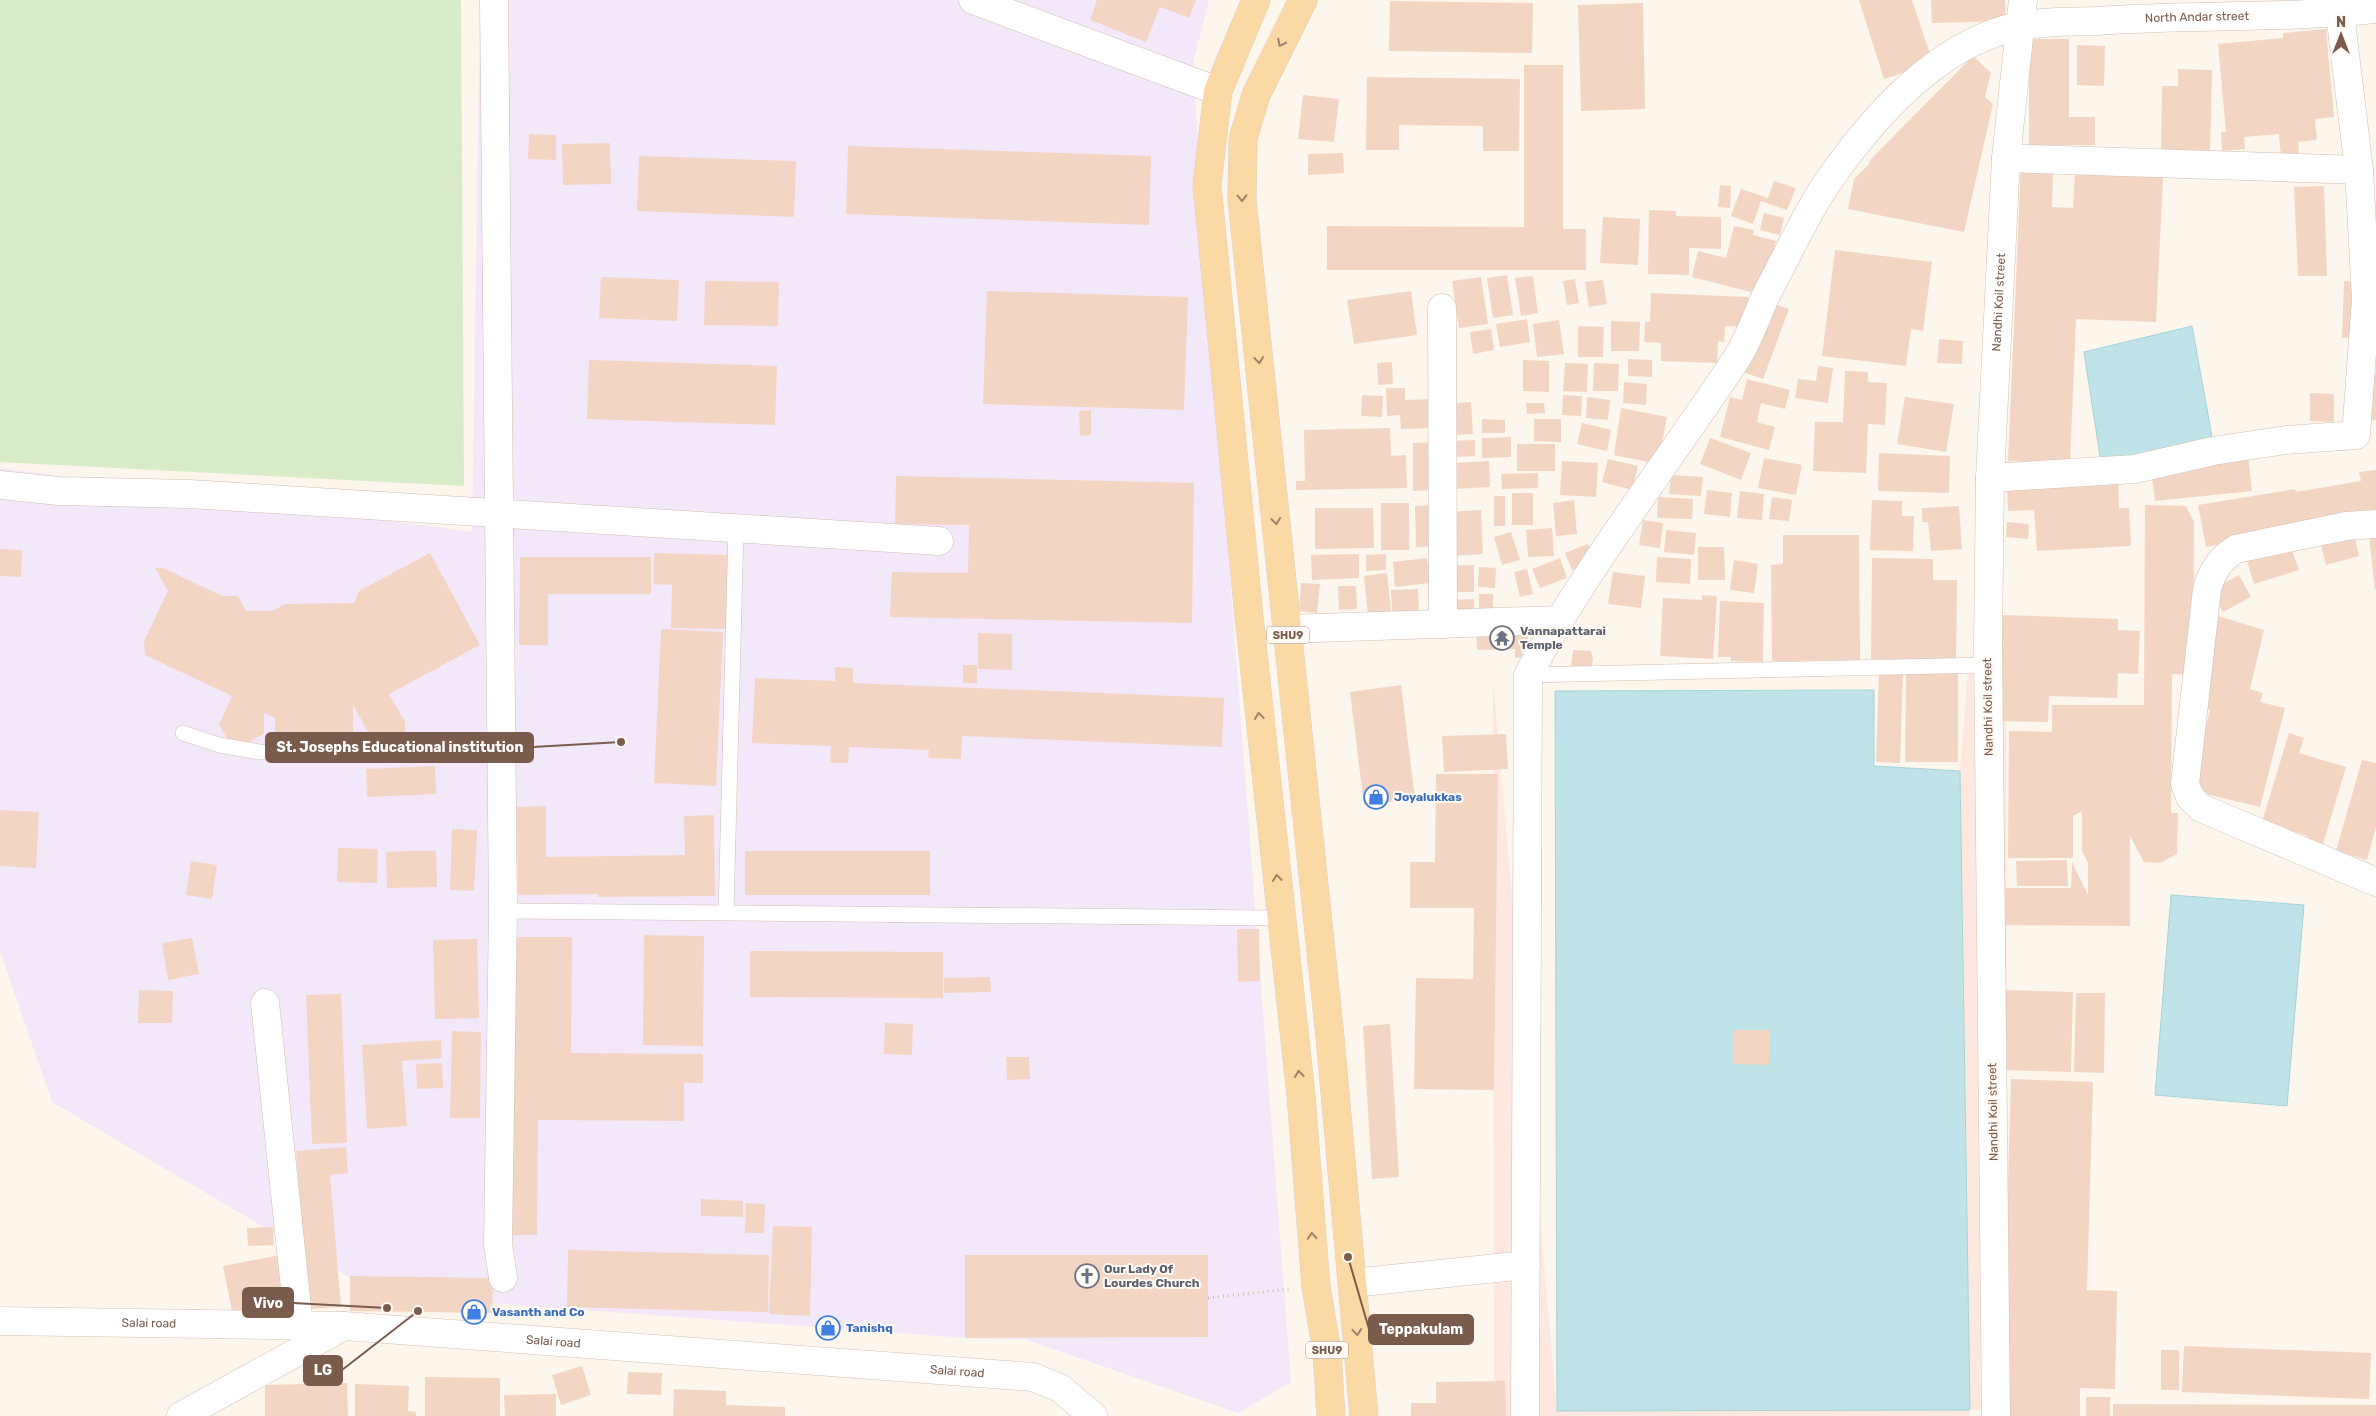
<svg xmlns="http://www.w3.org/2000/svg" width="2376" height="1416" font-family="Rubik,sans-serif">
  <style>
    .commercial { fill: #fde8e0 }
    .education { fill: #f3e8fa }
    .green { fill: #d8ecc9 }
    .water { fill: #bfe3e8; stroke: #a5d3da }
    .building { fill: #f3d5c3 }
    .lines { fill: none; stroke-linecap: round; stroke-linejoin: round }
    .lane-casing { stroke: #d1beb0; stroke-width: 16 }
    .street-casing { stroke: #d1beb0; stroke-width: 29 }
    .secondary-casing { stroke: #d6c0b0; stroke-width: 29 }
    .primary-casing { stroke: #dad1cd; stroke-width: 29 }
    .path { stroke: #d9b8a5; stroke-width: 3; stroke-dasharray: 1 4; stroke-linecap: butt }
    .lane { stroke: #fff; stroke-width: 15 }
    .street { stroke: #fff; stroke-width: 28 }
    .secondary { stroke: #fff; stroke-width: 28 }
    .primary { stroke: #fbd9a5; stroke-width: 28 }
    .oneway { stroke: #a18267 }
    .labels { text-anchor: middle; dominant-baseline: central; stroke-width: 4; stroke-linejoin: round; paint-order: stroke }
    .shield { fill: #fffaf3; stroke: #a28b7f; stroke-width: 1 }
    .shield-label { font-size: 11px; font-weight: bold; fill: #7a5c4d }
    .street-label { font-size: 12px; fill: #7a5c4d; stroke: #fffaf3 }
    .worship-label { font-size: 12px; font-weight: bold; fill: #5b616d; stroke: #fffaf3; text-anchor: start }
    .shop-label { font-size: 12px; font-weight: bold; fill: #366cbe; stroke: #fffaf3; text-anchor: start }
    .leader { fill: none; stroke: #7a5c4d; stroke-width: 2 }
    .callout-dot { fill: #7a5c4d; stroke: #fffaf3; stroke-width: 2 }
    .callout { fill: #7a5c4d; stroke: #7a5c4d; stroke-width: 2 }
    .callout-label { font-size: 14px; text-anchor: middle; font-weight: bold; fill: #fff }
  </style>
  <rect width="100%" height="100%" fill="#fdf6ec"/>
  <!-- commercial -->
  <path class="commercial" d="M1968,671H2006L2008,1410H1970V1416H1462L1494,1413L1493,679L1557,1411L1970,1409L1960,771Z"/>
  <!-- education -->
  <path class="education" d="M480,0H1209L1193,63L1202,206L1291,1382L1238,1413L1024,1339L965,1338L379,1295L52,1102L0,951V468L472,532Z"/>
  <!-- green -->
  <path class="green" d="M0,0H461L464,486L0,462Z"/>
  <!-- water -->
  <path class="water" d="M2192,326L2213,442L2102,469L2084,352Z
    M1874,690V766L1960,771L1970,1410L1557,1411L1555,691Z
    M2171,895L2304,905L2287,1106L2155,1095Z"/>
  <!-- building -->
  <path class="building" d="M1097,0H1196L1189,18L1160,7L1146,42L1090,20Z
    M1859,0H1912L1933,63L1884,79Z
    M1931,0H2005L2006,21L1932,23Z
    M1390,1L1533,3L1532,53L1389,51Z
    M1643,3L1645,109L1581,111L1578,5Z
    M2326,29L2334,117L2315,119L2317,140L2298,142L2299,155L2281,157L2279,134L2244,137L2245,149L2222,151L2221,132H2226L2218,44L2283,38V33Z
    M2029,39H2069V117H2095V145H2029Z
    M2077,45L2105,46L2104,86L2077,85Z
    M1973,56L1991,73L1985,97L1993,104L1964,232L1848,209L1854,179L1869,164L1870,160Z
    M1524,65H1563V229H1586V270H1327V226L1524,227Z
    M2178,69L2212,70L2210,155L2161,154L2162,86H2178Z
    M1367,77L1520,79L1519,151H1483V126L1399,125V150H1366Z
    M1303,95L1339,99L1334,142L1298,139Z
    M529,134L556,135V160L528,159Z
    M610,143L611,184L563,185L562,144Z
    M848,146L1151,156L1149,225L846,214Z
    M1343,153L1344,173L1308,175V154Z
    M639,156L796,161L794,217L637,211Z
    M2021,166L2053,168L2052,207L2073,208L2075,170H2160V178H2163L2156,322L2076,319L2070,464L2008,461Z
    M1774,181L1796,188L1787,210L1761,201L1753,224L1731,216L1741,189L1768,198Z
    M1720,185L1731,186L1730,208L1718,207Z
    M2324,186L2327,276H2298L2294,187Z
    M1649,210L1676,211V216L1721,217V249L1689,248V275L1648,274Z
    M1764,213L1784,218L1780,235L1760,230Z
    M1603,217L1640,219L1638,265L1600,263Z
    M1734,226L1754,230L1753,235L1776,241L1762,295L1692,277L1698,251L1726,258Z
    M1835,250L1932,262L1923,331L1911,329L1906,366L1822,356Z
    M1507,275L1513,315L1493,318L1487,278Z
    M1533,276L1538,313L1521,316L1515,278Z
    M601,277L679,280L677,321L599,318Z
    M1481,277L1488,324L1459,328L1452,281Z
    M1575,279L1579,303L1567,305L1563,281Z
    M1603,280L1607,304L1589,307L1585,282Z
    M705,281L779,282L778,326L704,325Z
    M2344,281L2356,282L2355,338H2342Z
    M987,291L1188,297L1184,410L983,404Z
    M1411,291L1417,335L1354,344L1347,300Z
    M1651,293L1748,297L1747,327L1725,326L1724,342L1718,341L1717,363L1661,361V343L1644,342L1645,322H1650Z
    M1770,302L1789,309L1763,379L1743,372Z
    M1527,319L1530,342L1500,347L1496,324Z
    M1559,320L1564,354L1537,357L1533,324Z
    M1611,321L1640,322L1639,351H1611Z
    M1578,326L1604,327L1603,357H1578Z
    M1491,329L1494,350L1473,354L1470,332Z
    M1939,339L1963,341L1962,364L1937,363Z
    M1628,359L1652,360V377L1628,376Z
    M589,360L777,366L775,425L587,419Z
    M1523,360L1549,361V392L1523,391Z
    M1392,362L1393,384L1378,385L1377,363Z
    M1565,363L1588,364L1587,392L1563,391Z
    M1594,363L1619,364L1618,391H1593Z
    M1818,366L1833,368L1828,403L1795,398L1798,379L1816,381Z
    M1845,371L1868,372V382L1887,383L1885,425L1868,424L1866,473L1813,471L1815,422H1843Z
    M2362,373H2376V420L2364,421Z
    M1747,379L1790,390L1785,409L1761,403L1757,422L1775,427L1769,450L1720,437L1730,397L1742,400Z
    M1624,382L1647,384L1646,405L1623,403Z
    M1386,388H1405V400L1434,399L1435,428L1401,429L1400,415L1387,416Z
    M2310,393L2334,394V422L2310,421Z
    M1362,395L1383,396L1382,417L1361,416Z
    M1563,395L1582,396L1581,416L1562,415Z
    M1587,397L1610,400L1608,420L1586,418Z
    M1905,397L1954,404L1946,452L1897,444Z
    M1471,402L1473,434L1456,435L1455,403Z
    M1526,403H1544L1545,413L1527,414Z
    M1621,408L1667,417L1658,464L1614,455Z
    M1091,410V435L1080,436L1079,411Z
    M1482,419L1505,420V433H1482Z
    M1534,419H1561V442L1534,441Z
    M1582,423L1611,430L1607,451L1577,444Z
    M1390,428L1391,456L1406,455L1407,488L1296,490V481H1305L1304,430Z
    M1511,437V457L1482,458V438Z
    M1710,438L1751,453L1741,480L1700,464Z
    M1475,440V456L1453,457L1452,441Z
    M1436,442V490L1413,491V443Z
    M1517,444H1555V471H1517Z
    M1879,453L1950,456L1949,493L1878,491Z
    M2248,454L2252,491L2155,501L2152,478L2173,475L2172,463Z
    M1764,458L1802,465L1796,495L1758,488Z
    M1608,459L1638,466L1632,490L1602,482Z
    M1489,461L1490,487L1455,489L1454,463Z
    M1562,461L1598,463L1596,497L1560,495Z
    M2376,470V515L2206,547L2198,505L2295,489L2296,492L2361,481L2359,472Z
    M1538,473V488L1502,489L1501,474Z
    M1671,475L1703,477L1701,496L1669,494Z
    M2118,475L2119,508H2129L2131,546L2037,551L2034,510L2008,511L2007,481Z
    M896,476L1194,483L1192,623L890,617L892,572L968,573L969,525L895,524Z
    M1707,490L1732,493L1730,517L1704,514Z
    M1740,491L1764,494L1762,520L1737,518Z
    M1512,493H1533V525H1512Z
    M1494,496H1505V526H1494Z
    M1658,497L1693,499L1692,519L1657,518Z
    M1772,497L1792,500L1789,521L1769,519Z
    M1574,500L1577,534L1556,536L1553,503Z
    M1872,500L1902,501V516H1914L1913,551L1870,550Z
    M1381,503H1409V550H1381Z
    M1438,505L1439,546L1416,547L1415,506Z
    M2145,505L2186,506L2194,522L2193,675L2172,674L2171,813H2178L2177,854L2160,863L2144,862L2130,836V926L2001,925L2002,888H2071L2072,862L2088,895V863L2082,851V811L2073,816V858H2008L2009,731L2052,732V705H2144Z
    M1959,506L1962,549L1931,551L1928,522H1922V508Z
    M1315,508H1373L1374,548L1315,549Z
    M1481,510L1483,554L1449,556L1447,512Z
    M1643,520L1663,523L1660,548L1639,545Z
    M2007,522L2029,524L2028,539L2006,537Z
    M1552,528L1554,556L1528,557L1526,530Z
    M1666,530L1696,533L1694,555L1664,552Z
    M2353,530L2359,556L2326,565L2319,538Z
    M1511,532L1520,560L1502,565L1494,537Z
    M1783,535H1859L1860,660L1772,661L1771,565L1783,564Z
    M2376,535V589L2375,590L2369,536Z
    M1588,544L1595,561L1572,570L1565,553Z
    M1698,547H1724L1725,580H1698Z
    M2291,547L2299,570L2254,584L2247,561Z
    M0,549L22,550L21,577L0,576Z
    M430,553L480,645L389,694L405,722V736H370L353,704V738L275,739V718L264,713V734L245,744H230L219,724L232,696L145,655L144,641L168,591L155,568H163L222,596H238L246,611H272L285,604L354,603L359,591Z
    M654,553L729,555L726,629L671,628L672,585L654,584Z
    M1359,554V578L1312,580L1311,555Z
    M1386,554V570L1366,571V555Z
    M520,557H651V594H548V645H519Z
    M1657,557L1691,559L1690,584L1656,582Z
    M1427,558L1430,583L1395,587L1393,562Z
    M1560,558L1567,578L1540,588L1532,569Z
    M1872,558L1933,559V580H1957L1956,659H1871Z
    M1734,560L1758,564L1754,593L1730,590Z
    M1474,565V592H1448V566Z
    M1479,567L1496,568L1495,588L1478,587Z
    M1527,569L1533,594L1520,597L1514,572Z
    M1613,572L1645,576L1641,608L1608,604Z
    M1387,573L1391,613L1368,615L1364,576Z
    M2239,575L2251,597L2223,612L2211,590Z
    M1301,583L1320,584L1317,613L1299,611Z
    M1338,586H1356L1357,609L1339,610Z
    M1418,589L1419,614L1392,615L1391,590Z
    M1479,594H1493V612H1479Z
    M1702,595L1717,596L1713,659L1660,656L1663,598L1702,600Z
    M1474,599L1475,617L1451,618V600Z
    M1720,601L1764,603L1763,662L1731,661V657H1718Z
    M2002,615L2118,619V630L2140,631L2138,674L2118,673L2117,698L2049,696L2048,722L1990,721Z
    M2218,616L2264,630L2250,689L2263,693L2260,702L2285,708L2260,807L2190,790L2210,710L2195,707Z
    M1528,628V645H1522V657L1515,658V649L1477,650L1476,630Z
    M661,629L723,632L716,786L654,783Z
    M978,633L1012,634V670L978,669Z
    M1573,650L1591,651L1593,659L1591,668L1571,667Z
    M963,665H977V683H963Z
    M835,667L853,668V683L1224,698L1222,747L962,736L961,759L928,758L929,750L849,747L848,763H830L831,746L752,743L755,678L835,681Z
    M1879,671H1903L1900,763L1876,762Z
    M1906,671H1958V762H1905Z
    M1401,685L1415,799L1364,805L1350,692Z
    M2289,733L2304,738L2299,753L2346,767L2323,844L2307,840L2308,836L2262,822Z
    M1506,734L1508,769L1444,772L1442,736Z
    M2362,760L2376,763V827L2367,860L2336,851Z
    M435,766L436,794L367,797L366,769Z
    M1436,774H1498L1494,1090L1414,1089L1416,978L1473,979L1474,908H1410V862H1435Z
    M546,806V857L685,855L684,816L714,815L715,896L598,897V894L518,895L517,807Z
    M0,810L39,812L36,868L0,866Z
    M452,829L477,830L474,891L450,890Z
    M338,848L378,849L377,883L337,882Z
    M408,851H436L437,887L387,888L386,852Z
    M745,851H930V895H745Z
    M2067,860L2068,886H2017L2016,861Z
    M191,861L217,865L212,899L186,895Z
    M1237,929H1259L1260,981L1238,982Z
    M644,935L704,936L703,1046L643,1045Z
    M513,937H572L571,1053L703,1054V1083H684V1121L538,1120L537,1235H511Z
    M192,938L199,974L168,980L162,943Z
    M477,939L479,1018L435,1019L433,940Z
    M750,951L943,952V998L750,997Z
    M990,977L991,992L944,993V978Z
    M139,990L173,991L172,1023H138Z
    M2004,990L2073,992L2071,1072L2003,1070Z
    M2076,993H2105L2104,1073L2074,1072Z
    M341,994L347,1143L312,1144L306,995Z
    M885,1023L913,1024L912,1055L884,1054Z
    M1390,1024L1399,1177L1372,1179L1363,1026Z
    M1733,1030H1770L1769,1065L1733,1064Z
    M452,1031L481,1032L480,1118H450Z
    M441,1040L442,1058L402,1061L407,1126L367,1129L362,1045Z
    M1006,1057H1029L1030,1079L1007,1080Z
    M442,1063L443,1088L417,1089L416,1064Z
    M2011,1079L2093,1082L2087,1290L2117,1291L2115,1389L2080,1388V1416H2001Z
    M346,1147L348,1173L330,1175L341,1307L309,1309L296,1151Z
    M701,1199L743,1201V1217L701,1216Z
    M746,1203L765,1204L764,1233H745Z
    M773,1226L812,1227L810,1316L769,1314Z
    M273,1227L274,1245L248,1246L247,1228Z
    M568,1250L769,1255L768,1312L567,1307Z
    M286,1254L295,1304L233,1316L223,1266Z
    M965,1255H1208V1337L965,1338Z
    M350,1276L493,1278L492,1313L350,1311Z
    M2184,1346L2371,1353L2369,1399L2182,1392Z
    M2161,1350H2179V1390H2161Z
    M582,1366L591,1395L561,1405L552,1375Z
    M628,1372L662,1373L661,1395L627,1394Z
    M425,1377L500,1378V1416H425Z
    M1505,1381L1506,1416H1411V1403H1436V1382Z
    M347,1383L348,1416H265V1385Z
    M355,1384L409,1386L408,1411L416,1412V1416H355Z
    M674,1389L726,1391V1405L785,1407V1416H673Z
    M556,1394V1416H505L504,1395Z
    M2086,1397H2110V1416H2086Z
    M2113,1404L2376,1405V1416H2113Z"/>
  <g class="lines">
    <!-- lane casing -->
    <g class="lane-casing">
      <path id="lane" d="M1528,675L1988,665
        M183,733L219,745L259,752L502,753
        M503,911L1281,918
        M726,913L736,528"/>
    </g>
    <!-- street casing -->
    <g class="street-casing">
      <g id="street">
        <path d="M494,0L503,911L498,1244L503,1278"/>
        <path d="M973,0L1218,91"/>
        <path d="M2006,158L2359,170"/>
        <path d="M1442,308L1443,624"/>
        <path d="M1990,478L2135,469L2213,451L2286,440L2356,435L2366,299L2359,170L2340,13"/>
        <path d="M0,485L59,491L190,494L939,541"/>
        <path d="M2376,524L2346,526L2236,549C2220,559 2212,571 2207,589L2185,784L2190,797L2201,808L2376,882"/>
        <path d="M1288,629L1558,620"/>
        <path d="M265,1003L299,1326"/>
        <path d="M1353,1283L1526,1265"/>
        <path id="s1" d="M1525,1416L1528,675C1588,565 1666,465 1735,361C1749,340 1757,314 1768,291C1786,258 1805,216 1825,186C1870,120 1937,43 2019,26C2043,21 2071,22 2096,21C2189,14 2283,19 2376,9"/>
      </g>
    </g>
    <!-- secondary casing -->
    <g class="secondary-casing">
      <g id="secondary">
        <path id="s2" d="M0,1321L344,1326L1033,1377L1060,1388L1093,1416"/>
        <path d="M181,1416L344,1326"/>
        <path id="s3" d="M1996,1416L1988,644L1990,478L2006,158L2023,0"/>
      </g>
    </g>
    <!-- primary casing -->
    <g class="primary-casing">
      <path id="primary" d="M1256,0L1218,91L1207,185L1249,617L1301,1095L1316,1287L1327,1352L1331,1416
        M1303,0L1256,95L1243,139L1242,200L1330,1037L1364,1416"/>
    </g>
    <!-- path -->
    <path class="path" d="M1208,1298L1290,1289"/>
    <!-- lane -->
    <use href="#lane" class="lane"/>
    <!-- street -->
    <use href="#street" class="street"/>
    <!-- secondary -->
    <use href="#secondary" class="secondary"/>
    <!-- primary -->
    <use href="#primary" class="primary"/>
  </g>
  <!-- one-way arrows -->
  <defs><path id="oneway-chevron" d="M-2-3.5L2.5 0L-2 3.5" fill="none" stroke-width="1.6" stroke-linecap="round" stroke-linejoin="round" transform="scale(1.25)"/></defs>
  <g class="oneway">
    <use href="#oneway-chevron" transform="translate(1281 43) rotate(117)"/>
    <use href="#oneway-chevron" transform="translate(1242 198) rotate(88)"/>
    <use href="#oneway-chevron" transform="translate(1259 360) rotate(84)"/>
    <use href="#oneway-chevron" transform="translate(1276 521) rotate(84)"/>
    <use href="#oneway-chevron" transform="translate(1259 716) rotate(-96)"/>
    <use href="#oneway-chevron" transform="translate(1277 878) rotate(-96)"/>
    <use href="#oneway-chevron" transform="translate(1299 1074) rotate(-96)"/>
    <use href="#oneway-chevron" transform="translate(1312 1236) rotate(-94)"/>
    <use href="#oneway-chevron" transform="translate(1357 1332) rotate(85)"/>
  </g>
  <!-- icons -->
  <defs>
    <g id="temple-ring" transform="scale(1.25)"><circle r="9.5" fill="#fffaf3" stroke="#6b7280" stroke-width="1.5"/><path d="M0-6L5-2H3V0L6.5 2.5H4V6H1.5V3h-3V6H-4V2.5H-6.5L-3 0V-2H-5Z" fill="#6b7280"/></g>
    <g id="shop-ring" transform="scale(1.25)"><circle r="9.5" fill="#fffaf3" stroke="#3f7fe0" stroke-width="1.5"/><path d="M-5-2.5h2.3a2.7 3.5 0 0 1 5.4 0H5L5.5 6h-11ZM-1.5-2.5h3a1.5 2.3 0 0 0-3 0Z" fill="#3f7fe0"/></g>
    <g id="church-ring" transform="scale(1.25)"><circle r="9.5" fill="#fffaf3" stroke="#6b7280" stroke-width="1.5"/><path d="M-1.2-6h2.4v3.5h3.3v2.4h-3.3V6h-2.4V-.1h-3.3v-2.4h3.3Z" fill="#6b7280"/></g>
  </defs>
  <g fill-rule="evenodd">
    <use href="#temple-ring" x="1502" y="638"/>
    <use href="#shop-ring" x="1376" y="797"/>
    <use href="#church-ring" x="1087" y="1276"/>
    <use href="#shop-ring" x="474" y="1312"/>
    <use href="#shop-ring" x="828" y="1328"/>
  </g>
  <g class="labels">
    <!-- shield labels -->
    <g class="shield">
      <rect x="1267" y="626.5" width="42" height="17" rx="4"/>
      <rect x="1306" y="1341.5" width="42" height="17" rx="4"/>
    </g>
    <g class="shield-label">
      <text x="1288" y="635">SHU9</text>
      <text x="1327" y="1350">SHU9</text>
    </g>
    <!-- street labels -->
    <g class="street-label">
      <text stroke="none"><textPath href="#s1" startOffset="1750">North Andar street</textPath></text>
      <text stroke="none"><textPath href="#s3" startOffset="1114">Nandhi Koil street</textPath></text>
      <text transform="translate(1988 707) rotate(-91)">Nandhi Koil street</text>
      <text transform="translate(1993 1112) rotate(-91)">Nandhi Koil street</text>
      <text stroke="none"><textPath href="#s2" startOffset="149">Salai road</textPath></text>
      <text stroke="none"><textPath href="#s2" startOffset="554">Salai road</textPath></text>
      <text stroke="none"><textPath href="#s2" startOffset="959">Salai road</textPath></text>
    </g>
    <!-- worship labels -->
    <g class="worship-label">
      <text x="1520" y="631">Vannapattarai<tspan x="1520" dy="14">Temple</tspan></text>
      <text x="1104" y="1269">Our Lady Of<tspan x="1104" dy="14">Lourdes Church</tspan></text>
    </g>
    <!-- shop labels -->
    <g class="shop-label">
      <text x="1394" y="797">Joyalukkas</text>
      <text x="492" y="1312">Vasanth and Co</text>
      <text x="846" y="1328">Tanishq</text>
    </g>
  </g>
  <!-- callouts -->
  <path class="leader" d="M621 742L533 747M387 1308L293 1303M1348 1257L1369 1329M418 1311L342 1370"/>
  <g class="callout-dot">
    <circle cx="621" cy="742" r="5"/>
    <circle cx="387" cy="1308" r="5"/>
    <circle cx="1348" cy="1257" r="5"/>
    <circle cx="418" cy="1311" r="5"/>
  </g>
  <g class="callout">
    <rect x="266" y="733" width="267" height="29" rx="5"/>
    <rect x="243" y="1288" width="50" height="29" rx="5"/>
    <rect x="1369" y="1315" width="104" height="29" rx="5"/>
    <rect x="304" y="1356" width="38" height="29" rx="5"/>
  </g>
  <g class="callout-label">
    <text x="400" y="752">St. Josephs Educational institution</text>
    <text x="268" y="1308">Vivo</text>
    <text x="1421" y="1334">Teppakulam</text>
    <text x="323" y="1375">LG</text>
  </g>
  <!-- north arrow -->
  <g transform="translate(2341 35)" stroke="#fffaf3" stroke-width="4" paint-order="stroke">
  <path d="M0-4L9 19L0 12L-9 19Z" fill="#7a5c4d"/>
  <text y="-8" font-size="14" font-weight="bold" text-anchor="middle" fill="#7a5c4d">N</text>
  </g>
</svg>
